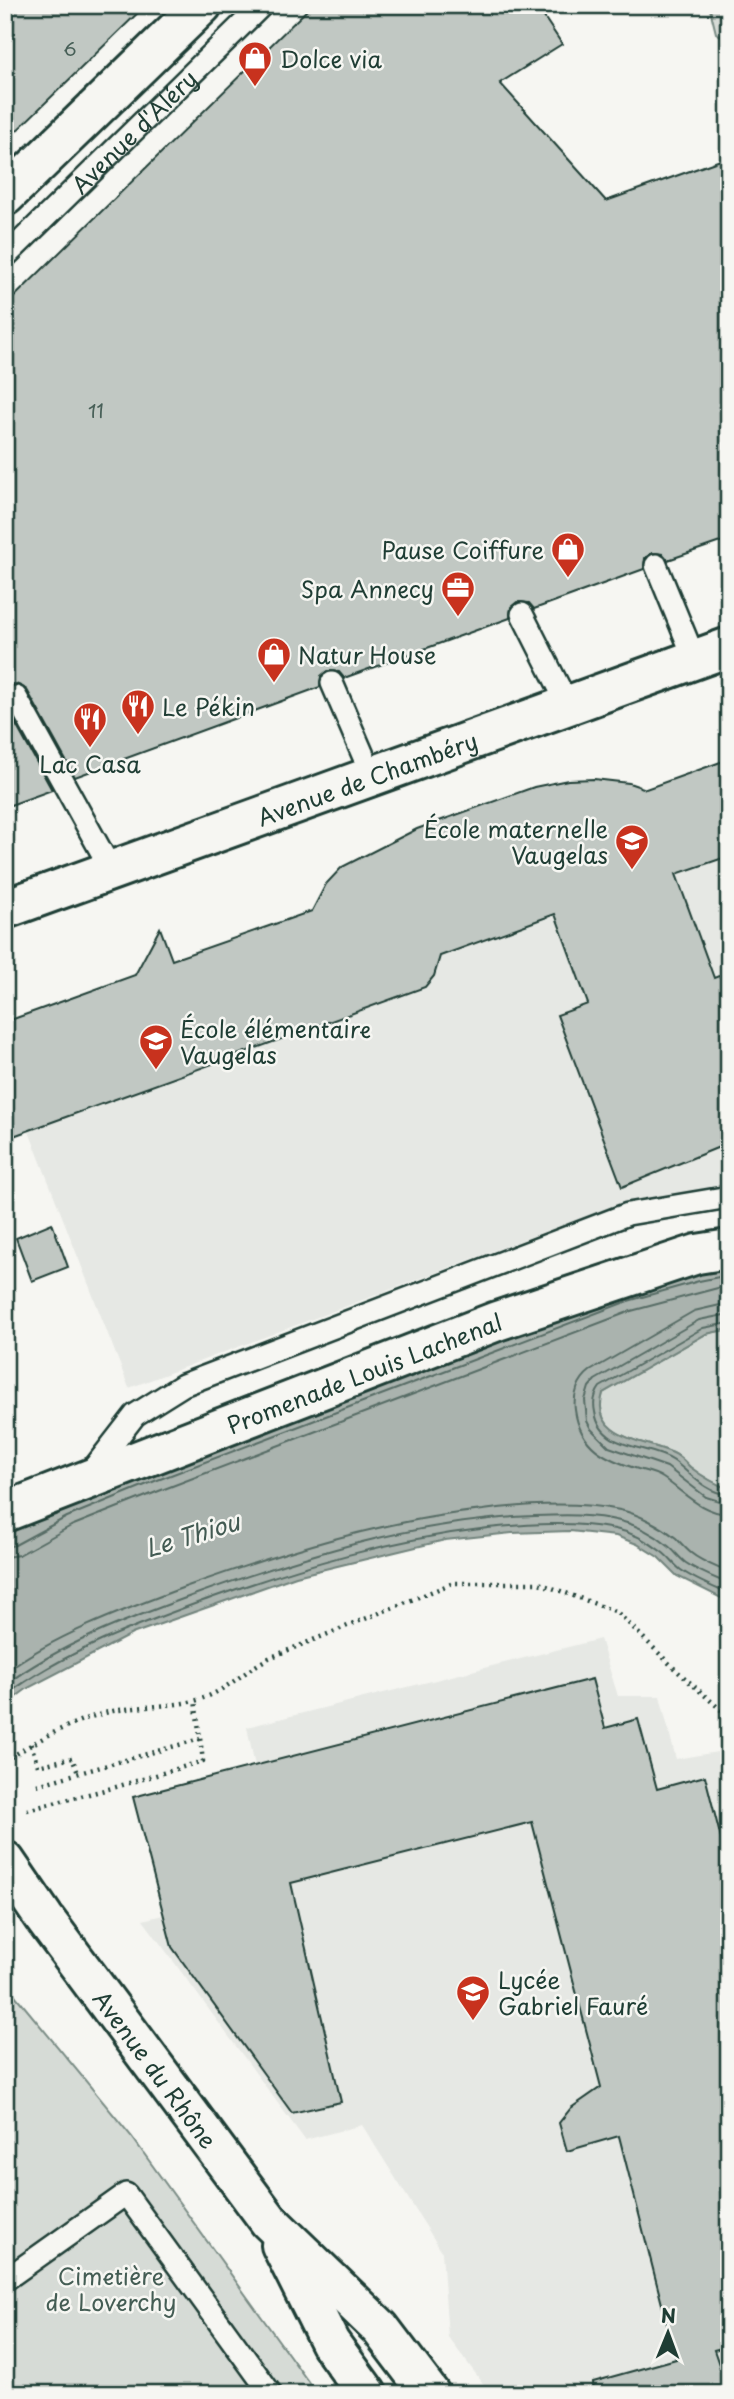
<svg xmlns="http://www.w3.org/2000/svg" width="734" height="2399" font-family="'Playpen Sans',sans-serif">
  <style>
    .built { fill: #e6e8e4 }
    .green { fill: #d6dbd6; stroke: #7a8c85; stroke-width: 2 }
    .water { fill: #aab3ae; stroke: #72847d; stroke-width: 2 }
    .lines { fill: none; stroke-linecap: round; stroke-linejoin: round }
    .shore { stroke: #576c65; stroke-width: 2 }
    .building { fill: #c1c8c3; stroke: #1f3d34; stroke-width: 2 }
    .lane-casing { stroke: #1f3d34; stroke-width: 26 }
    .street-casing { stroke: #1f3d34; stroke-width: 44 }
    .primary-casing { stroke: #1f3d34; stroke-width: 44 }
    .path { stroke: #1f3d34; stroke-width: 4.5; stroke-dasharray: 2 5; stroke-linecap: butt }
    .lane { stroke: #f6f6f2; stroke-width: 21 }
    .street { stroke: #f6f6f2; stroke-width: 38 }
    .primary { stroke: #f6f6f2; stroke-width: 38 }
    .labels { text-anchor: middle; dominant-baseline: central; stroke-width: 5; stroke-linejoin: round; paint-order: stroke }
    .number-label { font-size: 19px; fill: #486058 }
    .poi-label { font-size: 23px; fill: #1f3d34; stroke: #f6f6f2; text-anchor: start }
    .street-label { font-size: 23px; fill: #1f3d34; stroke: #f6f6f2 }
    .park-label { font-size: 23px; fill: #445d54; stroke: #f6f6f2 }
    .water-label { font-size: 24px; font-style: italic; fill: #425a52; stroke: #f6f6f2 }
  </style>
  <rect width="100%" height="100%" fill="#f6f6f2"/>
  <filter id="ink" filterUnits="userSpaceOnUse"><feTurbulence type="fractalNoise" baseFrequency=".0143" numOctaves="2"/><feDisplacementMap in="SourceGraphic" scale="14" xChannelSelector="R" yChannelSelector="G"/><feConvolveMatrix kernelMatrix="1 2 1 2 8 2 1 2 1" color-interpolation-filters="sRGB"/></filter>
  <g filter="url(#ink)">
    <!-- built -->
    <path class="built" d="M729,759V1186L608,1208L129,1388L14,1093L5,1022L134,975L145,956L156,944L164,939L173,960L312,911L326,884L342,867L417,829L534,787L568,780L594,779L629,783L648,788Z
      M600,1639L618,1696H660L676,1759L729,1750V2394H491L448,2337L442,2252L362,2125L305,2140L143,1920L163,1915L133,1797L255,1766L247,1727Z"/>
    <!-- green -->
    <path class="green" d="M709,5H729V40L716,33Z
      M729,1329V1489C715,1484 702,1477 690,1467C685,1462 680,1456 673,1453C646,1440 589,1439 603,1393L706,1334Z
      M5,1983L132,2137L317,2394H5Z"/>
    <!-- water -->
    <path class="water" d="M729,1259V1329L706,1334L603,1393C589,1439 646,1440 673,1453C680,1456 685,1462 690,1467C702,1476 715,1484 729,1489V1602L677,1576L658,1557L637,1544L616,1536L570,1531L512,1533L445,1540L296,1576L132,1634L28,1688L5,1705V1532L60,1503L623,1286Z"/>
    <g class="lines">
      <!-- shore -->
      <path class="shore" d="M729,1303L694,1311L590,1371C578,1380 573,1395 575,1410C580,1447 605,1459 638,1469C646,1471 656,1473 663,1478C684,1492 701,1513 729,1514
        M729,1314L699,1320L595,1380L589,1387L585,1400L587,1421L591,1429L609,1447L667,1467L706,1497L729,1504
        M729,1323L703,1328L600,1387C594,1395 593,1403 595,1412C601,1452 651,1444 674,1461C691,1474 706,1493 729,1495
        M5,1547L15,1545L67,1517L155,1481L628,1301L699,1281L729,1275
        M5,1557L19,1555L71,1526L159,1491L631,1311L729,1285
        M5,1672C53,1636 126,1609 182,1588C280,1553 379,1521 483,1510C528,1504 575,1501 620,1510C639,1514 661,1526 676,1538C681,1543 686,1549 691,1553C702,1562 717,1567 729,1573
        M5,1685C60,1644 128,1619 191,1596C302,1556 416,1520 535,1516C563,1515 593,1514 620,1521C636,1525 654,1534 667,1545C674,1550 679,1558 686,1563C699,1572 715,1578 729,1584
        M5,1696C66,1650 140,1624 211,1598C301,1566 392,1539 488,1528C530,1524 573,1521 615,1529C631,1532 649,1542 662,1552C669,1557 674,1565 681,1570C695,1580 713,1587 729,1594"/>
    </g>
    <!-- building -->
    <path class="building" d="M5,5H146L5,142Z
      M312,5H536L562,44L500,83L606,201L729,157V539L668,560L663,554L652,553L645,558L644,569L534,609L529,603L517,602L511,607L510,618L344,678L339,672L327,671L321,676L320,687L75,777L27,690L16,684L5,690V306Z
      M5,705L52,790L5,807Z
      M729,759V856L676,874L714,978L729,972V1143L622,1187L557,1015L588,1004L555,914L440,956L434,976L425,987L5,1139V1022L135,975L160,928L172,960L312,911L326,884L342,867L417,829L534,787L568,780L594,779L629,783L646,789Z
      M52,1223L68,1267L32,1281L16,1238Z
      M592,1679L605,1728L638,1719L657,1789L705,1776L729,1870V2346L714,2350L729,2394H594L593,2382L676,2359L619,2136L567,2151L559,2123L571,2108L601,2087L532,1822L291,1883L341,2102L292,2113L172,1947L133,1797Z"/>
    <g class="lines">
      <!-- lane casing -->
      <g class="lane-casing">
        <g id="lane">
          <path id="s1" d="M5,257L262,5"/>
          <path d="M656,565L695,660"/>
          <path d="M522,614L568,705"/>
          <path d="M332,683L372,776"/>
          <path d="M16,697L112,871"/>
          <path d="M90,1473L135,1415L183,1385L628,1214L729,1197"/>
          <path d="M5,2280L126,2194L271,2394"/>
        </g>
      </g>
      <!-- street casing -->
      <g class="street-casing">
        <g id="street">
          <path d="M5,196L202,5"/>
          <path id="s2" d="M5,909L729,647"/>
          <path id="s3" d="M5,1512L497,1321L697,1254L729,1249"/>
        </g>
      </g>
      <!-- primary casing -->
      <g class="primary-casing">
        <g id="primary">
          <path id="s4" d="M5,1861L44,1918L269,2221L380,2328L430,2394"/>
          <path d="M281,2245L330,2343L367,2394"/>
        </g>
      </g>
      <!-- path -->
      <path class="path" d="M31,1744L38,1766L72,1758L78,1773
        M5,1761C37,1740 75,1719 113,1711C140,1706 168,1707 194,1701C225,1693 242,1672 269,1658L453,1583H539L617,1612L676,1670L729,1717
        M37,1785L200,1739
        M27,1810L116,1787L203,1761L195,1700"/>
      <!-- lane -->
      <use href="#lane" class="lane"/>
      <!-- street -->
      <use href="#street" class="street"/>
      <!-- primary -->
      <use href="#primary" class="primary"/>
    </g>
  </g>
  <!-- icons -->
  <defs>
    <g id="shop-pin" transform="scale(1.75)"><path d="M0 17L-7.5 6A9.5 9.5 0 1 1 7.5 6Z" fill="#c8321e" stroke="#f6f6f2"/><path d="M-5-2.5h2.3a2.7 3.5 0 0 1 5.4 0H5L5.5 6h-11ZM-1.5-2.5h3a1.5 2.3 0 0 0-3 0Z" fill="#fff"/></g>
    <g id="office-pin" transform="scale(1.75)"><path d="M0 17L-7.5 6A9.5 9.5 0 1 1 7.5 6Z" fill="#c8321e" stroke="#f6f6f2"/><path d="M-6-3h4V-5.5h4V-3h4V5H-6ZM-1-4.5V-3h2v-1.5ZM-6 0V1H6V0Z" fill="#fff"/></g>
    <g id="restaurant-pin" transform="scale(1.75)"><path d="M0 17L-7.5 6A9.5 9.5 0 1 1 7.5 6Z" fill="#c8321e" stroke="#f6f6f2"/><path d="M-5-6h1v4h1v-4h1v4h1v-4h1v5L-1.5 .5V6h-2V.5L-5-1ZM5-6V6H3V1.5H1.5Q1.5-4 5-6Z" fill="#fff"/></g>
    <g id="school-pin" transform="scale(1.75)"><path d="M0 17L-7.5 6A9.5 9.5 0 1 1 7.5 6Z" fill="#c8321e" stroke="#f6f6f2"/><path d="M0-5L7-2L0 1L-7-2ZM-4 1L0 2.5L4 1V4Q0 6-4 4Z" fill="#fff"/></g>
  </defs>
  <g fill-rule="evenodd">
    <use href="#shop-pin" x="255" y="58"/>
    <use href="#shop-pin" x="568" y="549"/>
    <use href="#office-pin" x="458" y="588"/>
    <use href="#shop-pin" x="274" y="654"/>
    <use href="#restaurant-pin" x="138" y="706"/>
    <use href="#restaurant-pin" x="90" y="719"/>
    <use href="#school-pin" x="632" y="841"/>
    <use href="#school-pin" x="156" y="1041"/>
    <use href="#school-pin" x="473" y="1992"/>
  </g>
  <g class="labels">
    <!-- number labels -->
    <g class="number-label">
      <text x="70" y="48">6</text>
      <text x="96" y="410">11</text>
    </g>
    <!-- poi labels -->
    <g class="poi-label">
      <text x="280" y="58">Dolce via</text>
      <text x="544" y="549" text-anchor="end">Pause Coiffure</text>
      <text x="434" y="588" text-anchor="end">Spa Annecy</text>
      <text x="298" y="654">Natur House</text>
      <text x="162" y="706">Le Pékin</text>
      <text x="90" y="763" text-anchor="middle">Lac Casa</text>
      <text x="608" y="828" text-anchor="end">École maternelle<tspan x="608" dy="26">Vaugelas</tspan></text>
      <text x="180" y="1028">École élémentaire<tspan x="180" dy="26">Vaugelas</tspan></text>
      <text x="498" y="1979">Lycée<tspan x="498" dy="26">Gabriel Fauré</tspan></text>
    </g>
    <!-- street labels -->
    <g class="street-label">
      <text stroke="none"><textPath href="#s1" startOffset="180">Avenue d'Aléry</textPath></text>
      <text stroke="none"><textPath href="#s2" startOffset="385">Avenue de Chambéry</textPath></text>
      <text stroke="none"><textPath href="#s3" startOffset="385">Promenade Louis Lachenal</textPath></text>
      <text stroke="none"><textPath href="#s4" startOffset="257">Avenue du Rhône</textPath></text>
    </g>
    <!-- park labels -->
    <g class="park-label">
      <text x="111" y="2275">Cimetière<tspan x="111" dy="26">de Loverchy</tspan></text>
    </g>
    <!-- water labels -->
    <g class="water-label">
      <text transform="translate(192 1534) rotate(-17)">Le Thiou</text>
    </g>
  </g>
  <!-- margin -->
  <rect width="734" height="2399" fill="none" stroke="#f6f6f2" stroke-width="28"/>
  <rect x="14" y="14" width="706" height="2371" fill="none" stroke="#1f3d34" stroke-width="2.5" filter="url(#ink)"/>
  <!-- north arrow -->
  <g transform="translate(668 2333) rotate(1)" stroke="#f6f6f2" stroke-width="5" paint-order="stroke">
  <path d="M0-5L12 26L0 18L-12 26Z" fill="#1f3d34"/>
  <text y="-10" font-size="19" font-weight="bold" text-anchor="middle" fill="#1f3d34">N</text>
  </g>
</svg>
